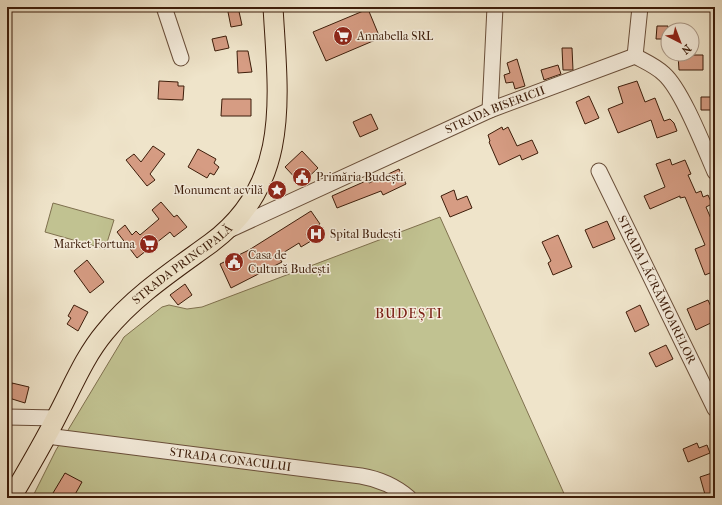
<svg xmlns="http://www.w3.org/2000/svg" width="722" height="505" font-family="'IM FELL French Canon',serif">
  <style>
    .green { fill: #c1c291; stroke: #7f704e }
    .building { fill: #d69c83; stroke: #3d1d0a }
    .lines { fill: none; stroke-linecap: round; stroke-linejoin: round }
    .minor-casing { stroke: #6a4f3a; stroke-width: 17 }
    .major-casing { stroke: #3d1d0a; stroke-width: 21 }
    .minor { stroke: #f5eddd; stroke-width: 15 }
    .major { stroke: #efe4ca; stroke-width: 19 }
    .labels { text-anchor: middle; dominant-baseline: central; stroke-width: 3; stroke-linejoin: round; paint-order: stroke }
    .poi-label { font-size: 12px; fill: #3d1d0a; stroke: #f5eddd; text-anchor: start }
    .street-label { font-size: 12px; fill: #3d1d0a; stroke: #f5eddd }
    .quarter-label { font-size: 14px; letter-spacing: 1px; fill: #7a1f14; stroke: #f5eddd }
  </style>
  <rect width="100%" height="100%" fill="#efe4ca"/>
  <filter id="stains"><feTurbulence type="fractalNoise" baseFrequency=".005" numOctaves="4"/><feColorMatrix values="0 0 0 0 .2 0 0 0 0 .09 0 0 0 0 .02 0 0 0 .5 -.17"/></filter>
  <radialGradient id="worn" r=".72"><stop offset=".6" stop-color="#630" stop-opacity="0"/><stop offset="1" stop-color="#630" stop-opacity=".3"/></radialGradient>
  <!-- green -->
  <path class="green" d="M53,203L114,220L105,249L45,232Z
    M440,217L566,498H32L56,450L124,337L162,307L169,305L187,309L202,307Z"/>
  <!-- building -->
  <path class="building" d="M227,7H238L242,25L231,27Z
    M368,9L380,38L326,61L313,32Z
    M657,26H668V39H656Z
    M226,36L229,48L215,51L212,39Z
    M562,48H572L573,70H563Z
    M237,51H248L252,72L238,73Z
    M678,55H703V70H679Z
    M517,59L525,86L515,89L513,82L506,83L504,75L510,73L507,63Z
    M558,65L561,74L544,80L541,70Z
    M159,81L178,82V86H184L183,100L158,99Z
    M637,81L645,102L655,98L664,121L670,119L674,123L677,131L657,138L651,120L618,133L608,109L623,103L618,87Z
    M589,96L599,118L585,124L576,102Z
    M701,97H715V110H701Z
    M222,99H251V116H221Z
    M371,114L378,129L360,137L353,122Z
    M502,127L503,130L508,127L517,146L532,140L538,153L522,160L520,155L499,165L489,142L490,141L488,135Z
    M153,146L165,154L150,174L155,180L147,186L126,160L134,154L141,162Z
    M198,149L216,159L214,163L219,167L214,175L210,173L207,178L188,167Z
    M302,151L318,168L301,184L285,167Z
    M670,159L672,165L685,160L691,174L688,175L696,193L701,191L703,197L708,195L712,204L706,207L715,228V271L705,275L695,249L705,245L685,197L680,198V196L650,209L644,196L665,187L656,164Z
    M399,169L406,184L383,195L381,191L337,208L332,196L368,180L369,183Z
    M454,190L457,200L467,196L472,208L450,217L441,196Z
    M161,202L174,217L177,215L187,227L174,237L170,232L137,258L117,232L125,225L132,235L136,231L140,235L159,219L152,210Z
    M311,211L320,224L306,234L311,241L301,247L299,243L278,256L282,262L231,288L220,264L249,250Z
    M607,221L615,239L593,248L585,230Z
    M558,235L572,267L553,275L548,263L551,261L542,242Z
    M87,260L104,282L90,293L74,271Z
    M185,284L192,295L178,305L170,295Z
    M708,300L715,316V321L696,330L687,309Z
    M74,305L88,312L78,331L67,324L71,318L68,316Z
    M640,305L649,325L635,332L626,312Z
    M666,345L673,359L656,367L649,353Z
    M12,383L29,387L25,403L9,398Z
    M697,443L699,448L707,445L710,453L688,462L683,449Z
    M715,472V498H706L700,477Z
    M65,473L82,482L73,498H50Z"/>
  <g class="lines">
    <!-- minor casing -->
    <g class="minor-casing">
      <g id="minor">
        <path d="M164,7L181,58"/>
        <path d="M635,56L640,7"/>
        <path d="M490,110L495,7"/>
        <path id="s1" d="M599,171L715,409"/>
        <path id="s2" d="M229,230L490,110L635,56C644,61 656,66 664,74C682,90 704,147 715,172"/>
        <path d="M7,417L57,418"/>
        <path id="s3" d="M47,436L361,476C379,479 395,486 409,498"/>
      </g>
    </g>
    <!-- major casing -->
    <g class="major-casing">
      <g id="major">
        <path id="s4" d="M11,498C27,471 43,444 57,416C72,388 84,357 105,332C134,296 174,270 211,243C292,183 278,96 273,7"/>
      </g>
    </g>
    <!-- minor -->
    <use href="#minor" class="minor"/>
    <!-- major -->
    <use href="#major" class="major"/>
  </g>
  <!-- icons -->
  <defs>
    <g id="supermarket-disc" transform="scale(1)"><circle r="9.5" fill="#8f2418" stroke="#f5eddd"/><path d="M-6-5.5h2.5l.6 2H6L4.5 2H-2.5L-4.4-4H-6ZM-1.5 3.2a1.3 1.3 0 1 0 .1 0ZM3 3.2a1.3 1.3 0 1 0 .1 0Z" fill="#fff"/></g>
    <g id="civic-disc" transform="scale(1)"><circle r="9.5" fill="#8f2418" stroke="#f5eddd"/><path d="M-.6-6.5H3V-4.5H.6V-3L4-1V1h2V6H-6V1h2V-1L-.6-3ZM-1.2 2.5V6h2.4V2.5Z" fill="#fff"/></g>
    <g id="sight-disc" transform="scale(1)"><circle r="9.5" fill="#8f2418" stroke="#f5eddd"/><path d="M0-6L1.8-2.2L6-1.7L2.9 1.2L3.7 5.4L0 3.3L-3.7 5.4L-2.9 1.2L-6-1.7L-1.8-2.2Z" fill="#fff"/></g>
    <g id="hospital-disc" transform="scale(1)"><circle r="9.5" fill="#8f2418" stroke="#f5eddd"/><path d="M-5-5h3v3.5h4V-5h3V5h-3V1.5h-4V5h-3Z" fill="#fff"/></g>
  </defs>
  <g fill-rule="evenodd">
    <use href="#supermarket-disc" x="343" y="36"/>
    <use href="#civic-disc" x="302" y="177"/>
    <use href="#sight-disc" x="277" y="190"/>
    <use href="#hospital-disc" x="316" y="234"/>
    <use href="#supermarket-disc" x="149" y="244"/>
    <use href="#civic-disc" x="234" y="262"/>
  </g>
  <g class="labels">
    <!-- poi labels -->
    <g class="poi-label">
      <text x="357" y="36">Annabella SRL</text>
      <text x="316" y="177">Primăria Budești</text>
      <text x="263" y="190" text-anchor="end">Monument acvilă</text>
      <text x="330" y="234">Spital Budești</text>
      <text x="135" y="244" text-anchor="end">Market Fortuna</text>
      <text x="248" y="255">Casa de<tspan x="248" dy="14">Cultură Budești</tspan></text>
    </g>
    <!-- street labels -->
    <g class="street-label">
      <text stroke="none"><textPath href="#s2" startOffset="292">STRADA BISERICII</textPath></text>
      <text stroke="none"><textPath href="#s4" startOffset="294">STRADA PRINCIPALĂ</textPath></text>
      <text stroke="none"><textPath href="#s1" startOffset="132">STRADA LĂCRĂMIOARELOR</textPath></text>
      <text stroke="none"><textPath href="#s3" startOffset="185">STRADA CONACULUI</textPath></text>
    </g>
    <!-- quarter labels -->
    <g class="quarter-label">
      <text x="409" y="313">BUDEȘTI</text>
    </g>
  </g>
  <!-- margin -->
  <rect width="722" height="505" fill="none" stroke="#efe4ca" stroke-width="24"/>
  <rect x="8" y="8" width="706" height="489" fill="none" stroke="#3d1d0a" stroke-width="2"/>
  <rect x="12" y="12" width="698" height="481" fill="none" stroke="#3d1d0a"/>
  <!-- north arrow -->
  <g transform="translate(680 42) rotate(138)"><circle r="19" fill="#f5eddd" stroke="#ab9a89"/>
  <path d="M0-3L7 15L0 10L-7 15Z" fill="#8f2418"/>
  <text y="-6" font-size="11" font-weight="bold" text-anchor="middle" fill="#3d1d0a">N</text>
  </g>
  <rect width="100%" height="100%" filter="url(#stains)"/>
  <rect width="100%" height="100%" fill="url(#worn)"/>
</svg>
